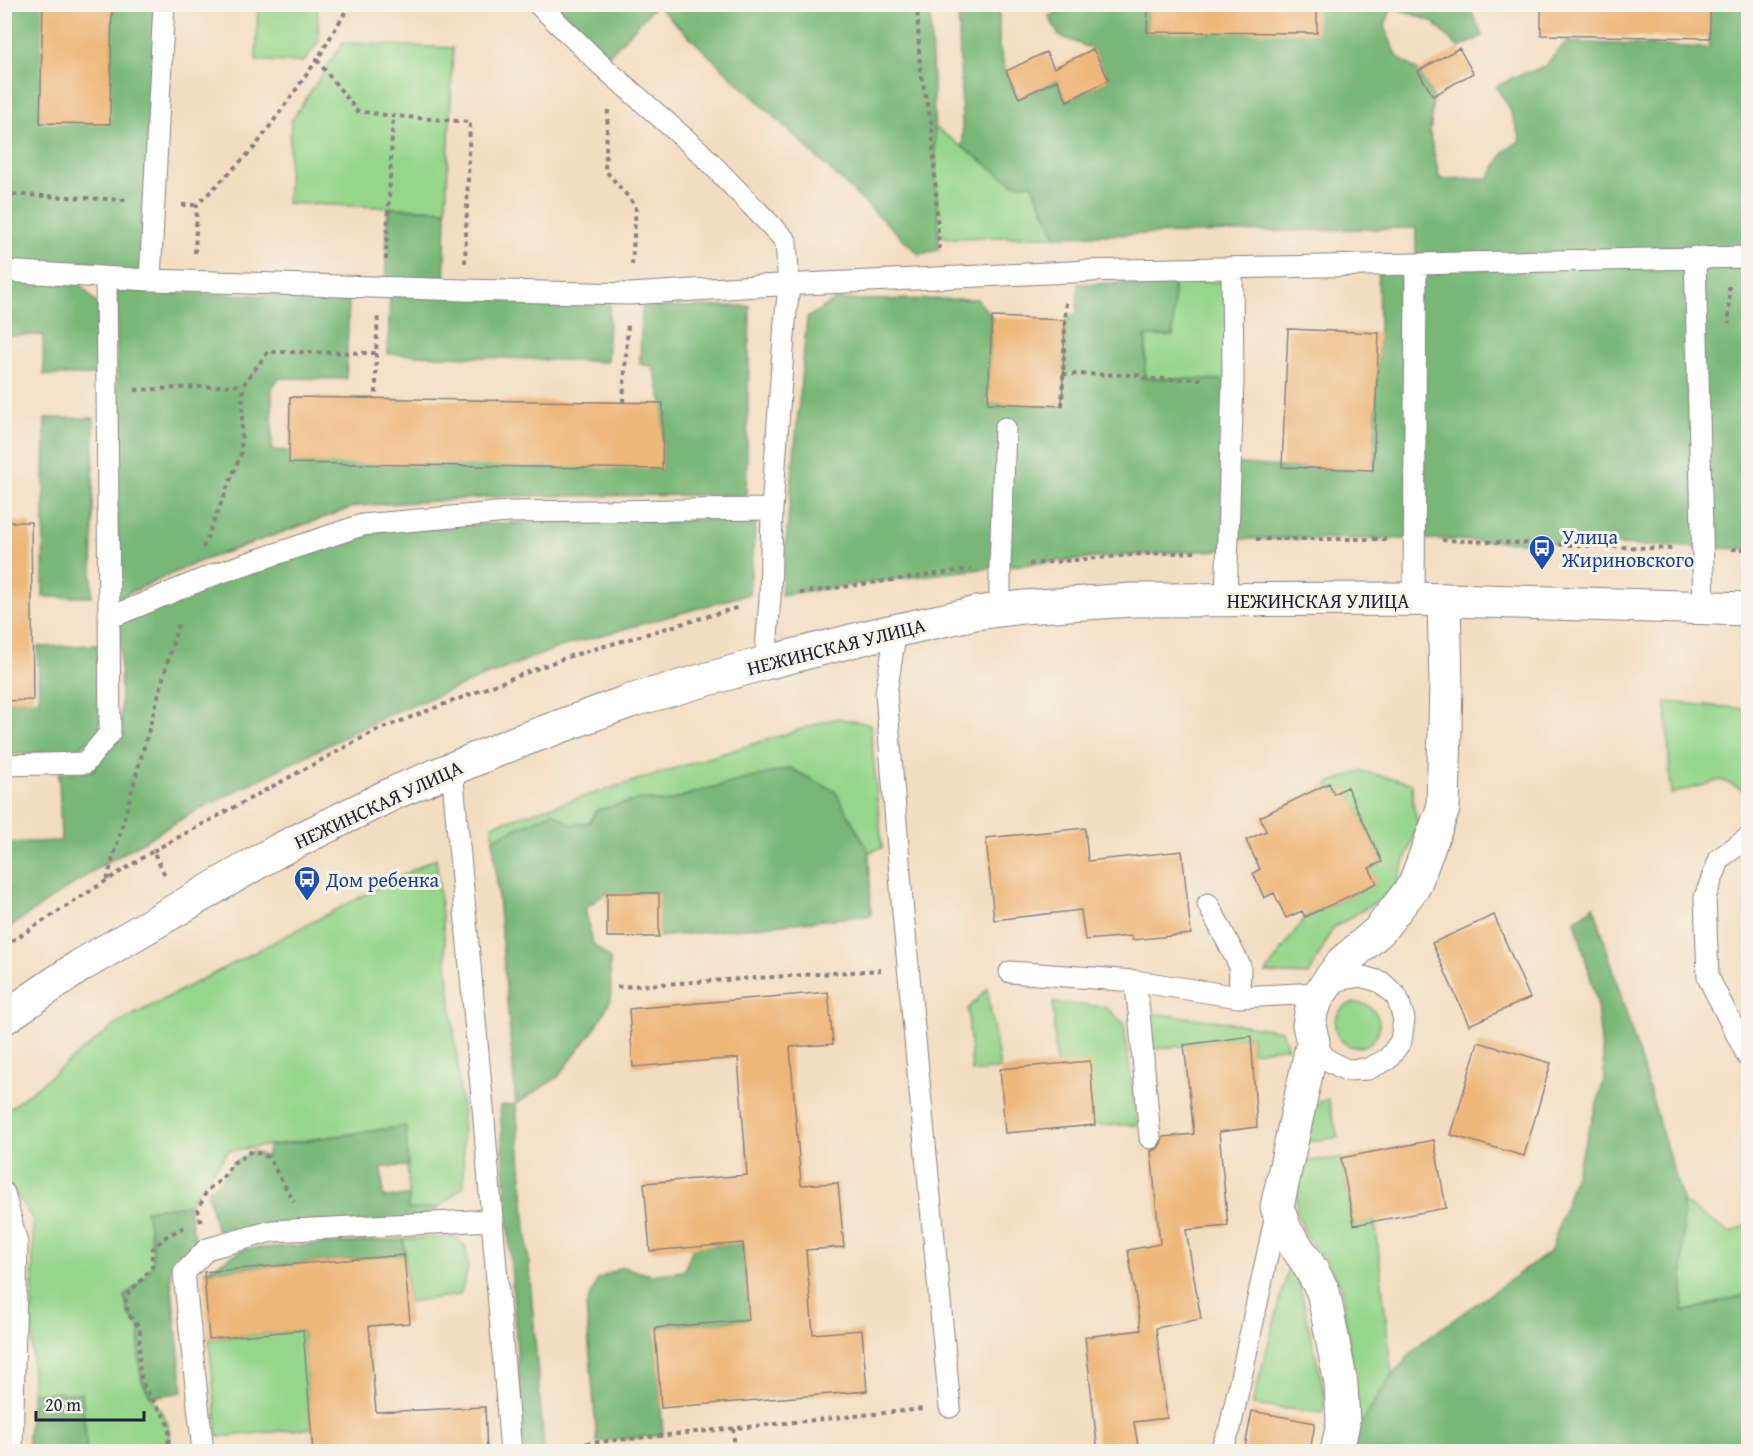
<svg xmlns="http://www.w3.org/2000/svg" width="1753" height="1456" font-family="'Gentium Book Plus',serif">
  <style>
    .green { fill: #96d68c; stroke: #5c7c64; stroke-width: 1.5 }
    .forest { fill: #78b778; stroke: #4d6c5a; stroke-width: 1.5 }
    .building { fill: #eeb77a }
    .lines { fill: none; stroke-linecap: round; stroke-linejoin: round }
    .lane-casing { stroke: #8a807e; stroke-width: 23 }
    .street-casing { stroke: #8a807e; stroke-width: 35 }
    .secondary-casing { stroke: #8a807e; stroke-width: 35 }
    .path { stroke: #8a807e; stroke-width: 4; stroke-dasharray: 4.5 4.5; stroke-linecap: butt }
    .lane { stroke: #fff; stroke-width: 21 }
    .street { stroke: #fff; stroke-width: 33 }
    .secondary { stroke: #fff; stroke-width: 33 }
    .labels { text-anchor: middle; dominant-baseline: central; stroke-width: 6; stroke-linejoin: round; paint-order: stroke }
    .transit-label { font-size: 20px; fill: #164399; stroke: #f7f3e8; text-anchor: start }
    .street-label { font-size: 20px; fill: #22223b; stroke: #f7f3e8 }
  </style>
  <rect width="100%" height="100%" fill="#f7f3e8"/>
  <filter id="ink" filterUnits="userSpaceOnUse"><feTurbulence type="fractalNoise" baseFrequency=".0167" numOctaves="2"/><feDisplacementMap in="SourceGraphic" scale="12" xChannelSelector="R" yChannelSelector="G"/><feConvolveMatrix kernelMatrix="1 2 1 2 8 2 1 2 1" color-interpolation-filters="sRGB"/></filter>
  <filter id="wash" filterUnits="userSpaceOnUse"><feTurbulence type="fractalNoise" baseFrequency=".008" numOctaves="4" result="noise"/><feDisplacementMap in="SourceGraphic" scale="24" xChannelSelector="R" yChannelSelector="G"/><feGaussianBlur stdDeviation="1.35" result="paint"/><feColorMatrix in="noise" values="0 0 0 0 0 0 0 0 0 0 0 0 0 0 0 0 0 1.4 0 .05"/><feComposite in="paint" operator="in"/></filter>
  <g filter="url(#wash)">
    <rect width="100%" height="100%" fill="#f3ddc0"/>
    <!-- green -->
    <path class="green" d="M258,5H317L319,41L304,62L256,61Z
      M343,43L453,48L446,210L287,203L291,121Z
      M932,125L1014,184H1032L1056,236L949,238L938,235Z
      M1174,282H1232L1233,380L1145,379L1146,336H1173Z
      M1666,702L1748,709V792L1721,780L1671,794Z
      M837,718L870,724L882,848L869,852L835,791L706,789L666,802L641,799L589,823L570,824L553,812L493,839L492,825Z
      M1361,771L1412,783L1413,804L1418,825L1394,891L1333,928L1309,975L1266,973L1305,917L1376,883L1369,868L1382,862L1347,788L1334,794L1329,783Z
      M436,858L462,1109L464,1186L438,1208L408,1209L409,1196L405,1126L228,1151L188,1205L146,1210C148,1225 157,1254 151,1268C146,1279 134,1288 126,1297L128,1314L140,1328C140,1344 137,1364 142,1380C151,1407 180,1419 165,1451H86L80,1393H32L33,1220L13,1189L5,1181V1112L118,1023Z
      M987,989L1000,1069L972,1072L968,1009Z
      M1335 1025a22 22 0 1 1 44 0a22 22 0 1 1-44 0Z
      M1053,1003L1106,1007L1124,1024L1137,1125H1095L1056,1064Z
      M1139,1012L1220,1021L1281,1031L1288,1047L1252,1052L1251,1036L1143,1051Z
      M1328,1099L1338,1137L1301,1143L1308,1107Z
      M1341,1158L1353,1225L1375,1221L1392,1375L1360,1426L1341,1286L1328,1264L1307,1238L1297,1213V1162Z
      M1683,1202L1729,1233L1748,1225V1294L1683,1312Z
      M456,1237L466,1247L468,1269L460,1295L408,1302L404,1239Z
      M1289,1267L1297,1275L1325,1396L1323,1413L1252,1405Z
      M303,1330L311,1428L218,1437L209,1339Z"/>
    <!-- forest -->
    <path class="forest" d="M4,5H164L150,280L5,271Z
      M556,5H930L939,250L919,254L656,5L609,55Z
      M958,5H999V47L1006,71L1019,98L1057,80L1067,101L1109,80L1093,49L1059,36L1049,16L1072,5H1148L1147,31L1311,5H1468L1483,36L1459,48L1433,22L1392,7L1385,26L1396,56L1418,71L1433,96L1430,136L1440,179L1489,178L1505,151L1521,140L1509,107L1496,87L1514,77L1544,67L1566,42L1709,48L1710,5H1748V549L1415,539H1227L1225,550C1076,556 928,574 781,595L807,318L835,300L977,299L992,317L988,403L1061,406L1065,320L1077,313L1078,284L1174,282L1173,336H1146L1145,378L1233,380L1229,463L1282,467L1373,470L1379,333L1378,266L1416,265V228L1056,236L1032,184H1014L963,147Z
      M388,208L446,210L444,290L385,287Z
      M4,282H79L98,306V375H44L43,335L5,336Z
      M117,291L349,298L346,379L279,378L272,388V450L662,469L663,403L653,367L640,364L642,307L750,306L746,495L509,496L357,506L198,562L118,598Z
      M390,295L610,298L607,362L388,354Z
      M45,418H94L92,597H43Z
      M756,519L749,594L560,647L390,714L192,813L98,868L5,930V843L61,841L59,773L92,771L121,734L120,621L198,589L360,532L505,523Z
      M98,645L100,731L75,752L5,755L4,701L39,700L38,647Z
      M790,768L835,791L869,852L871,915L659,937V893H607L585,908L593,944L610,959L611,999L596,1027L558,1077L516,1104L544,1451H524L500,1106L516,1104L493,839L553,812L570,824L589,823L597,810L641,799L666,802L706,789Z
      M1594,906L1683,1202V1312L1748,1294V1451L1343,1452L1392,1375L1422,1342L1551,1251L1605,1078L1596,998L1575,920Z
      M406,1126L408,1166L382,1167L383,1197L409,1196L408,1209L438,1208L428,1223L220,1245L207,1190L221,1180L233,1163L252,1151L267,1157L268,1146Z
      M188,1205L196,1244L170,1270L183,1392L151,1397L142,1379L139,1359L140,1328L128,1314L125,1296C134,1288 147,1278 151,1267C157,1254 148,1225 146,1210Z
      M404,1239V1255L204,1272L244,1249Z
      M743,1243L749,1320L655,1328L663,1435L597,1442L586,1306L598,1279L622,1267L651,1275L684,1271L693,1247Z
      M32,1393H82L87,1451H27Z"/>
    <g id="blocks">
      <!-- building -->
      <path class="building" d="M43,4H112L110,124L40,123Z
        M1148,4H1317V33L1147,32Z
        M1541,4H1710V38L1541,35Z
        M1459,48L1473,73L1433,96L1418,71Z
        M1093,49L1109,80L1067,101L1057,80L1019,98L1006,71L1046,52L1054,68Z
        M992,317L1065,320L1062,406L988,403Z
        M1288,329L1379,333L1373,470L1282,467Z
        M290,397L663,403L662,469L289,463Z
        M4,522H31L33,700L4,701Z
        M1329,783L1334,794L1347,787L1382,862L1369,868L1377,883L1305,917L1302,911L1286,918L1274,893L1264,898L1253,873L1260,869L1246,840L1266,831L1260,817Z
        M1085,828L1088,861L1182,851L1191,934L1132,940V936L1085,940L1081,910L994,920L986,838Z
        M607,893H659V937H607Z
        M1494,915L1530,998L1469,1025L1432,943Z
        M828,992L833,1044L790,1047L801,1185L838,1183L844,1247L806,1250L813,1334L862,1330L867,1391L661,1408L655,1328L749,1320L743,1243L650,1251L644,1183L747,1175L738,1058L633,1067L629,1009Z
        M1251,1036L1257,1127L1219,1132L1228,1226L1186,1230L1201,1319L1156,1328L1167,1418L1134,1422L1139,1452H1098L1085,1337L1141,1330L1128,1250L1160,1244L1151,1151L1157,1149L1161,1144L1163,1137L1194,1134L1184,1045Z
        M1478,1042L1551,1063L1524,1156L1451,1135Z
        M1090,1061L1095,1125L1005,1133L1000,1069Z
        M1434,1140L1446,1208L1354,1225L1341,1158Z
        M404,1255L410,1323L369,1326L376,1412L485,1407L487,1452H313L303,1330L209,1339L204,1272Z
        M1252,1411L1315,1423L1310,1452H1244Z"/>
    </g>
  </g>
  <g filter="url(#ink)">
    <use href="#blocks" fill-opacity="0" stroke="#8a807e" stroke-width="1.5"/>
    <g class="lines">
      <!-- lane casing -->
      <g class="lane-casing">
        <path id="lane" d="M538,4L600,64L700,152L786,241L789,286L785,322L772,509L770,599L765,663
          M1695,257L1704,608
          M4,271L150,280L464,290L630,294L758,286L1092,271
          M1080,271L1748,257
          M106,278L109,618
          M150,280L164,4
          M1226,599L1233,380L1232,269
          M1414,599L1416,265
          M1000,610V567L1005,428
          M896,630L886,693L903,913L950,1407
          M4,765L85,763L110,733L109,618L213,575L362,525L508,512L772,509
          M452,769L483,1108L511,1452
          M1748,838L1720,858L1705,897L1708,977L1748,1057
          M1208,904L1240,966L1239,997
          M1010,972L1135,981L1239,997L1320,993L1338,980L1360,976L1381,982L1397,997L1404,1019L1401,1041L1388,1059L1368,1069L1346,1070L1326,1059L1313,1042
          M1135,981L1139,1012L1150,1138
          M4,1193L17,1243L12,1452
          M203,1452L184,1273L207,1249L272,1231L493,1220
          M1220,1452L1230,1428L1277,1210"/>
      </g>
      <!-- street casing -->
      <g class="street-casing">
        <path id="street" d="M1337,1452L1343,1423L1341,1384L1323,1291L1307,1262L1286,1232L1277,1207L1313,1042L1309,1025L1312,1008L1320,993L1342,963L1379,931L1414,886L1443,809L1446,684L1444,601"/>
      </g>
      <!-- secondary casing -->
      <g class="secondary-casing">
        <path id="secondary" d="M4,1018L80,966L277,851L396,792L517,742L630,701L765,663L875,635L976,613L1023,607L1132,600L1414,599L1748,609"/>
      </g>
      <!-- path -->
      <path class="path" d="M917,4L920,71L932,125L939,249
        M317,60L357,111L393,116L470,122L465,263
        M608,110L605,170L636,206L632,265
        M4,194L127,200
        M182,205H197
        M195,253L197,205L255,147L317,60L350,4
        M386,260L393,116
        M1729,286V323
        M376,353V398
        M1063,374L1140,375L1145,379H1205
        M135,390L243,385
        M623,402L628,323
        M1062,406L1066,300
        M1256,539H1386
        M1442,540L1674,549
        M203,548L241,454L243,385L268,352L376,353L378,315
        M1732,549H1748
        M1029,564L1143,554L1198,552
        M800,593L971,569
        M153,851L375,731L567,657L740,607
        M107,880L179,621
        M4,946L153,851L166,877
        M617,987L881,970
        M201,1222L198,1210L207,1190L221,1180L233,1163L252,1151L268,1157L294,1202
        M733,1428L735,1452
        M559,1446L923,1409
        M165,1452C180,1419 151,1407 142,1380C137,1364 140,1344 140,1328L128,1314L125,1296L139,1283L152,1267V1249L167,1236L186,1226"/>
      <!-- lane -->
      <use href="#lane" class="lane"/>
      <!-- street -->
      <use href="#street" class="street"/>
      <!-- secondary -->
      <use href="#secondary" class="secondary"/>
    </g>
  </g>
  <!-- icons -->
  <defs>
    <g id="bus-pin" transform="scale(1.35)"><path d="M0 17L-7.5 6A9.5 9.5 0 1 1 7.5 6Z" fill="#1a4fb4" stroke="#f7f3e8"/><path d="M-5-6H5V4H4V6H2V4H-2V6H-4V4H-5ZM-3.5-4V0h7V-4ZM-3.5 1.2v1.5H-2V1.2ZM2 1.2v1.5H3.5V1.2Z" fill="#fff"/></g>
  </defs>
  <g fill-rule="evenodd">
    <use href="#bus-pin" x="1542" y="548"/>
    <use href="#bus-pin" x="307" y="879"/>
  </g>
  <g class="labels">
    <!-- transit labels -->
    <g class="transit-label">
      <text x="1562" y="536">Улица<tspan x="1562" dy="23">Жириновского</tspan></text>
      <text x="326" y="879">Дом ребенка</text>
    </g>
    <!-- street labels -->
    <g class="street-label">
      <text x="1318" y="600">НЕЖИНСКАЯ УЛИЦА</text>
      <text transform="translate(836 646) rotate(-14)">НЕЖИНСКАЯ УЛИЦА</text>
      <text transform="translate(378 804) rotate(-25)">НЕЖИНСКАЯ УЛИЦА</text>
    </g>
  </g>
  <!-- margin -->
  <rect width="1753" height="1456" fill="none" stroke="#f7f3e8" stroke-width="24"/>
  <!-- scale -->
  <path d="M36 1411v9h108v-9" fill="none" stroke="#22223b" stroke-width="3"/>
  <text x="45" y="1411" font-size="18" fill="#22223b" stroke="#f7f3e8" stroke-width="4.5" paint-order="stroke">20 m</text>
</svg>
